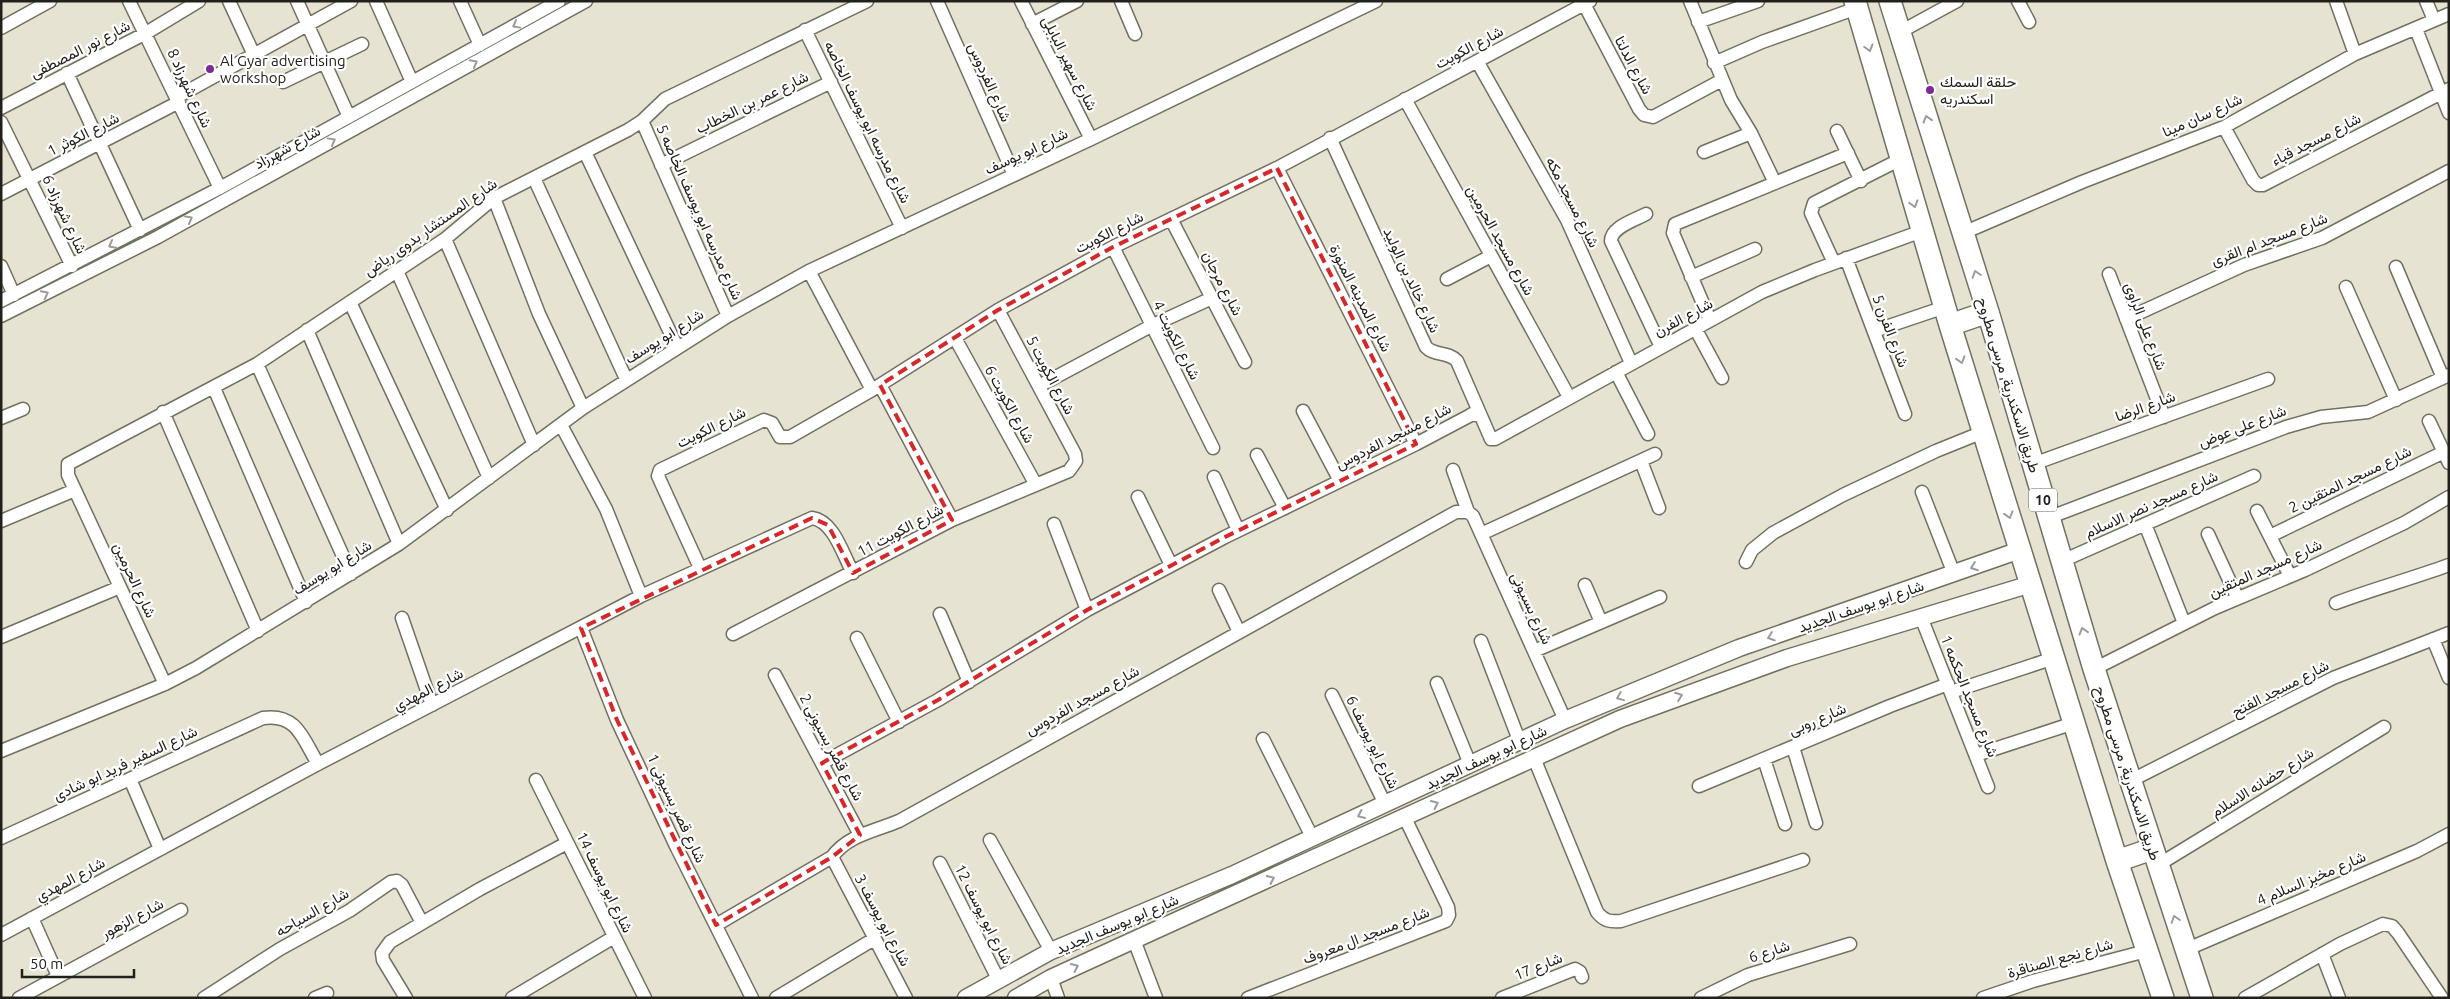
<svg xmlns="http://www.w3.org/2000/svg" width="2450" height="999" font-family="Ubuntu,Vazirmatn,sans-serif">
  <style>
    .lines { fill: none; stroke-linecap: round; stroke-linejoin: round }
    .minor-casing { stroke: #737060; stroke-width: 15 }
    .tertiary-casing { stroke: #737060; stroke-width: 19 }
    .primary-casing { stroke: #737060; stroke-width: 24 }
    .minor { stroke: #fff; stroke-width: 12 }
    .tertiary { stroke: #fff; stroke-width: 16 }
    .primary { stroke: #fff; stroke-width: 21 }
    .oneway { stroke: #9c9b98 }
    .marked { fill: none; stroke: #d62828; stroke-width: 4; stroke-dasharray: 10 6; stroke-linejoin: round }
    .poi-dot { fill: #7d2998; stroke: #fff; stroke-width: 2 }
    .labels { text-anchor: middle; dominant-baseline: central; stroke-width: 4.5; stroke-linejoin: round; paint-order: stroke }
    .shield { fill: #fff; stroke: #64635f; stroke-width: 1 }
    .shield-label { font-size: 14px; font-weight: bold; fill: #22201a }
    .street-label { font-size: 15px; fill: #22201a; stroke: #fff }
    .poi-label { font-size: 15px; fill: #22201a; stroke: #fff; text-anchor: start }
  </style>
  <rect width="100%" height="100%" fill="#e7e3d2"/>
  <g class="lines">
    <!-- minor casing -->
    <g class="minor-casing">
      <path id="minor" d="M129,1L220,188
        M229,1L254,55
        M297,1L349,117
        M376,1L412,82
        M460,1L480,45
        M937,1L1014,175
        M1021,1L1091,139
        M1121,1L1135,34
        M1690,1L1731,100L1751,133L1775,183
        M2018,1L2029,22
        M2336,1L2355,54
        M2426,1L2434,20
        M1584,4L1639,109L1644,115L1653,117L1722,80
        M1698,22L1758,1
        M1032,24L1077,1
        M1,28L50,1
        M2416,29L2449,113
        M805,30L902,228
        M1900,32L1957,1
        M1477,61L1567,220L1631,363
        M1714,63L1762,42L1857,8
        M67,73L140,230
        M283,82L362,44
        M177,97L351,1
        M1405,99L1569,397
        M1,108L146,33L199,1
        M642,121L728,316
        M1,122L72,266
        M2224,127L2253,180L2258,185H2263L2449,89
        M1837,131L1861,181
        M1330,138L1426,347C1434,356 1448,351 1457,361L1491,439H1495L1762,292L1815,270L1922,231
        M585,152L677,347
        M1704,152L1751,133
        M661,165L831,82
        M1277,168L1416,444
        M534,178L626,379
        M1,194L179,102
        M494,198L539,314L583,408
        M1646,214C1635,220 1611,227 1611,241L1661,347
        M1171,219L1245,362
        M1963,233L2082,182L2224,127L2355,54L2449,14
        M445,239L534,445
        M1113,247L1213,448
        M1846,258L1905,414
        M1834,263L1811,213L1814,203L1901,159
        M1,266L14,295
        M2396,267L2443,378
        M397,271L489,478
        M809,271L872,390
        M2109,274L2164,417
        M1691,277L1755,249
        M1447,279L1491,256
        M2346,287L2396,400
        M1,301L220,188L559,1
        M350,302L447,510
        M1,316L158,237L586,1
        M2126,319L2244,265L2322,238L2449,171
        M1710,320L1673,233L1675,224L1848,153
        M1695,328L1722,378
        M307,330L399,544
        M1874,331L1945,307
        M955,338L1036,485
        M257,364L351,574
        M1616,372L1648,434
        M880,385L952,520
        M1039,386L1151,326L1212,298
        M214,388L306,602
        M1303,411L1340,481
        M163,412L258,631
        M1,418L23,409
        M2429,421L2449,463
        M561,425L606,509L641,596
        M1257,455L1285,508
        M1641,461L1659,508
        M2033,464L2268,379
        M1453,470L1468,512
        M1214,477L1238,530
        M1922,492L1954,574
        M1138,497L1171,565
        M2257,511L2290,576
        M1468,512L1473,516L1565,720
        M2048,518L2286,427L2321,417L2368,412L2449,375
        M1,521L75,490
        M1054,524L1087,610
        M2145,524L2184,623
        M1481,534L1655,454
        M2208,534L2237,597
        M2270,536L2444,452
        M2062,561L2254,476
        M1746,562L1752,550L1773,533L1843,495L1936,451L1983,432
        M700,568L658,476L660,470L764,420L772,423L780,437H790L872,390L998,310L1113,247L1277,168L1590,1
        M1585,585L1601,622
        M1219,590L1239,632
        M2336,603C2373,589 2411,579 2449,565
        M940,614L969,682
        M1921,617L1988,787
        M402,618L432,705
        M581,628L617,720L676,846L752,998
        M733,634L952,520L1069,471L1076,461L1075,454L998,310
        M1,637L120,587
        M857,638L899,722
        M2433,639L2449,678
        M1481,641L1519,740
        M1534,651L1660,597
        M2094,669L2215,608L2305,570L2404,523L2449,497
        M775,675L860,835
        M1437,683L1470,764
        M165,684L68,475V464L257,364L445,239L494,198L628,130L642,121L665,99L867,1
        M1951,692L2054,658
        M1332,695L1385,804
        M1263,739L1312,837
        M1793,747L1816,823
        M1,751L165,684L196,668L399,544L583,408L728,316L809,271L1091,139L1376,1
        M1976,755L2074,723
        M1534,758L1597,912C1604,921 1610,922 1621,921L1803,860
        M1764,759L1785,824
        M822,763L938,700L1087,610L1225,537L1416,444L1469,416L1472,414L1480,416
        M130,779L160,849
        M536,780L645,998
        M2130,781L2333,678L2449,633
        M1699,786L1890,706L1948,684
        M1,838L263,718C297,713 303,739 318,764
        M990,840L1051,951
        M832,857L906,998
        M940,863L998,979
        M2158,865L2384,727
        M32,918L58,976
        M716,925L832,857C848,835 875,831 899,821L1456,512H1468
        M1,935L318,764L641,596L812,518C834,521 843,555 853,573
        M1134,940L1156,998
        M2185,950L2417,851L2449,834
        M2322,954L2339,998
        M1051,978L1058,998
        M19,998L181,910
        M204,998L280,949L349,911L391,882L397,881L402,885L421,921
        M315,998L327,993
        M406,998L383,960L382,953L390,942L480,889L567,843
        M512,998L614,937
        M776,998L874,939
        M1248,998L1446,921L1449,915L1448,907L1405,818
        M1502,998L1575,969L1580,972L1582,977
        M1701,998L1748,975L1850,944
        M1983,998L2033,981L2146,951
        M2245,998L2340,944L2383,924L2392,926L2398,933L2442,998"/>
    </g>
    <!-- tertiary casing -->
    <g class="tertiary-casing">
      <path id="tertiary" d="M966,998L1051,951L1232,875L1565,720L1739,648L2020,550
        M1016,998L1051,978L1134,940L1620,719L1787,658L2031,584"/>
    </g>
    <!-- primary casing -->
    <g class="primary-casing">
      <path id="primary" d="M1855,1L1950,325L2117,861L2163,998
        M1890,1L1988,312L2094,669L2202,998
        M1950,325L1988,312
        M2117,861L2152,849"/>
    </g>
    <!-- minor -->
    <use href="#minor" class="minor"/>
    <!-- tertiary -->
    <use href="#tertiary" class="tertiary"/>
    <!-- primary -->
    <use href="#primary" class="primary"/>
  </g>
  <!-- one-way arrows -->
  <defs><path id="oneway-chevron" d="M-2-3.5L2.5 0L-2 3.5" fill="none" stroke-width="1.6" stroke-linecap="round" stroke-linejoin="round" transform="scale(1.25)"/></defs>
  <g class="oneway">
    <use href="#oneway-chevron" transform="translate(516 25) rotate(151)"/>
    <use href="#oneway-chevron" transform="translate(1869 48) rotate(74)"/>
    <use href="#oneway-chevron" transform="translate(474 63) rotate(-28)"/>
    <use href="#oneway-chevron" transform="translate(1927 119) rotate(-107)"/>
    <use href="#oneway-chevron" transform="translate(332 141) rotate(-29)"/>
    <use href="#oneway-chevron" transform="translate(1914 204) rotate(74)"/>
    <use href="#oneway-chevron" transform="translate(189 219) rotate(-29)"/>
    <use href="#oneway-chevron" transform="translate(112 245) rotate(152)"/>
    <use href="#oneway-chevron" transform="translate(1976 274) rotate(-108)"/>
    <use href="#oneway-chevron" transform="translate(45 294) rotate(-27)"/>
    <use href="#oneway-chevron" transform="translate(1961 360) rotate(73)"/>
    <use href="#oneway-chevron" transform="translate(2009 515) rotate(73)"/>
    <use href="#oneway-chevron" transform="translate(1974 567) rotate(160)"/>
    <use href="#oneway-chevron" transform="translate(2083 631) rotate(-107)"/>
    <use href="#oneway-chevron" transform="translate(1771 637) rotate(161)"/>
    <use href="#oneway-chevron" transform="translate(1679 696) rotate(-20)"/>
    <use href="#oneway-chevron" transform="translate(1620 697) rotate(158)"/>
    <use href="#oneway-chevron" transform="translate(1435 804) rotate(-25)"/>
    <use href="#oneway-chevron" transform="translate(1361 815) rotate(156)"/>
    <use href="#oneway-chevron" transform="translate(1271 879) rotate(-25)"/>
    <use href="#oneway-chevron" transform="translate(2175 919) rotate(-108)"/>
    <use href="#oneway-chevron" transform="translate(1075 967) rotate(-25)"/>
  </g>
  <!-- marked area -->
  <path class="marked" d="M1277,168L1416,444L1225,537L1087,610L938,700L822,763L860,835L832,857L716,925L617,720L581,628L812,518L828,525L853,573L952,520L880,385L998,310L1113,247Z"/>
  <!-- markers -->
  <g class="poi-dot">
    <circle cx="210" cy="69" r="5"/>
    <circle cx="1930" cy="90" r="5"/>
  </g>
  <g class="labels">
    <!-- shield labels -->
    <rect class="shield" x="2029" y="488.5" width="28" height="23" rx="4"/>
    <g class="shield-label">
      <text x="2043" y="500">10</text>
    </g>
    <!-- street labels -->
    <g class="street-label">
      <text transform="translate(1469 47) rotate(-28)">شارع الكويت</text>
      <text transform="translate(80 49) rotate(-27)">شارع نور المصطفى</text>
      <text transform="translate(1070 63) rotate(63)">شارع سهير البابلى</text>
      <text transform="translate(1634 65) rotate(62)">شارع الدلتا</text>
      <text transform="translate(990 82) rotate(66)">شارع الفردوس</text>
      <text transform="translate(190 88) rotate(65)">شارع شهرزاد 8</text>
      <text transform="translate(752 102) rotate(-26)">شارع عمر بن الخطاب</text>
      <text transform="translate(2202 115) rotate(-24)">شارع سان مينا</text>
      <text transform="translate(868 122) rotate(64)">شارع مدرسه ابو يوسف الخاصه</text>
      <text transform="translate(83 134) rotate(-27)">شارع الكوثر 1</text>
      <text transform="translate(2316 139) rotate(-27)">شارع مسجد قباء</text>
      <text transform="translate(287 147) rotate(-29)">شارع شهرزاد</text>
      <text transform="translate(1026 151) rotate(-25)">شارع ابو يوسف</text>
      <text transform="translate(1573 202) rotate(63)">شارع مسجد مكه</text>
      <text transform="translate(700 212) rotate(66)">شارع مدرسه ابو يوسف الخاصه 5</text>
      <text transform="translate(65 214) rotate(65)">شارع شهرزاد 6</text>
      <text transform="translate(430 227) rotate(-35)">شارع المستشار بدوى رياض</text>
      <text transform="translate(1109 232) rotate(-27)">شارع الكويت</text>
      <text transform="translate(2269 239) rotate(-21)">شارع مسجد ام القرى</text>
      <text transform="translate(1501 240) rotate(61)">شارع مسجد الحرمين</text>
      <text transform="translate(1412 280) rotate(65)">شارع خالد بن الوليد</text>
      <text transform="translate(1223 283) rotate(63)">شارع مرجان</text>
      <text transform="translate(1361 298) rotate(63)">شارع المدينه المنورة</text>
      <text transform="translate(1683 317) rotate(-28)">شارع الفرن</text>
      <text transform="translate(2146 326) rotate(69)">شارع على الراوى</text>
      <text transform="translate(1891 331) rotate(69)">شارع الفرن 5</text>
      <text transform="translate(664 336) rotate(-32)">شارع ابو يوسف</text>
      <text transform="translate(1177 340) rotate(63)">شارع الكويت 4</text>
      <text transform="translate(1051 375) rotate(62)">شارع الكويت 5</text>
      <text transform="translate(2009 385) rotate(73)">طريق الاسكندرية, مرسى مطروح</text>
      <text transform="translate(1010 404) rotate(61)">شارع الكويت 6</text>
      <text transform="translate(2145 406) rotate(-20)">شارع الرضا</text>
      <text transform="translate(2242 426) rotate(-21)">شارع على عوض</text>
      <text transform="translate(711 427) rotate(-26)">شارع الكويت</text>
      <text transform="translate(1393 436) rotate(-27)">شارع مسجد الفردوس</text>
      <text transform="translate(2350 479) rotate(-26)">شارع مسجد المتقين 2</text>
      <text transform="translate(2151 504) rotate(-24)">شارع مسجد نصر الاسلام</text>
      <text transform="translate(900 530) rotate(-28)">شارع الكويت 11</text>
      <text transform="translate(332 567) rotate(-32)">شارع ابو يوسف</text>
      <text transform="translate(2265 568) rotate(-24)">شارع مسجد المتقين</text>
      <text transform="translate(135 580) rotate(65)">شارع الحرمين</text>
      <text transform="translate(1861 606) rotate(-19)">شارع ابو يوسف الجديد</text>
      <text transform="translate(1532 608) rotate(65)">شارع بسيونى</text>
      <text transform="translate(2280 688) rotate(-27)">شارع مسجد الفتح</text>
      <text transform="translate(428 689) rotate(-27)">شارع المهدي</text>
      <text transform="translate(1970 696) rotate(68)">شارع مسجد الحكمه 1</text>
      <text transform="translate(1082 700) rotate(-29)">شارع مسجد الفردوس</text>
      <text transform="translate(1817 719) rotate(-23)">شارع روبى</text>
      <text transform="translate(1373 742) rotate(64)">شارع ابو يوسف 6</text>
      <text transform="translate(832 747) rotate(62)">شارع قصر بسيونى 2</text>
      <text transform="translate(1486 757) rotate(-25)">شارع ابو يوسف الجديد</text>
      <text transform="translate(125 763) rotate(-25)">شارع السفير فريد ابو شادى</text>
      <text transform="translate(2128 773) rotate(72)">طريق الاسكندرية, مرسى مطروح</text>
      <text transform="translate(2262 782) rotate(-32)">شارع حضانه الاسلام</text>
      <text transform="translate(677 808) rotate(65)">شارع قصر بسيونى 1</text>
      <text transform="translate(2311 878) rotate(-23)">شارع مخبز السلام 4</text>
      <text transform="translate(70 879) rotate(-28)">شارع المهدي</text>
      <text transform="translate(605 882) rotate(64)">شارع ابو يوسف 14</text>
      <text transform="translate(312 912) rotate(-30)">شارع السياحه</text>
      <text transform="translate(984 914) rotate(63)">شارع ابو يوسف 12</text>
      <text transform="translate(132 918) rotate(-28)">شارع الزهور</text>
      <text transform="translate(883 920) rotate(62)">شارع ابو يوسف 3</text>
      <text transform="translate(1117 924) rotate(-23)">شارع ابو يوسف الجديد</text>
      <text transform="translate(1366 935) rotate(-21)">شارع مسجد ال معروف</text>
      <text transform="translate(1769 951) rotate(-18)">شارع 6</text>
      <text transform="translate(2060 958) rotate(-16)">شارع نجع الصناقرة</text>
      <text transform="translate(1538 966) rotate(-22)">شارع 17</text>
    </g>
    <!-- poi labels -->
    <g class="poi-label">
      <text x="220" y="60">Al Gyar advertising<tspan x="220" dy="17">workshop</tspan></text>
      <text x="1940" y="81">حلقة السمك<tspan x="1940" dy="17">اسكندريه</tspan></text>
    </g>
  </g>
  <!-- border -->
  <rect width="2450" height="999" fill="none" stroke="#22201a" stroke-width="5"/>
  <!-- scale -->
  <path d="M22 969v8h112v-8" fill="none" stroke="#22201a" stroke-width="2.5"/>
  <text x="30" y="969" font-size="15" fill="#22201a" stroke="#ffffff" stroke-width="4" paint-order="stroke">50 m</text>
</svg>
